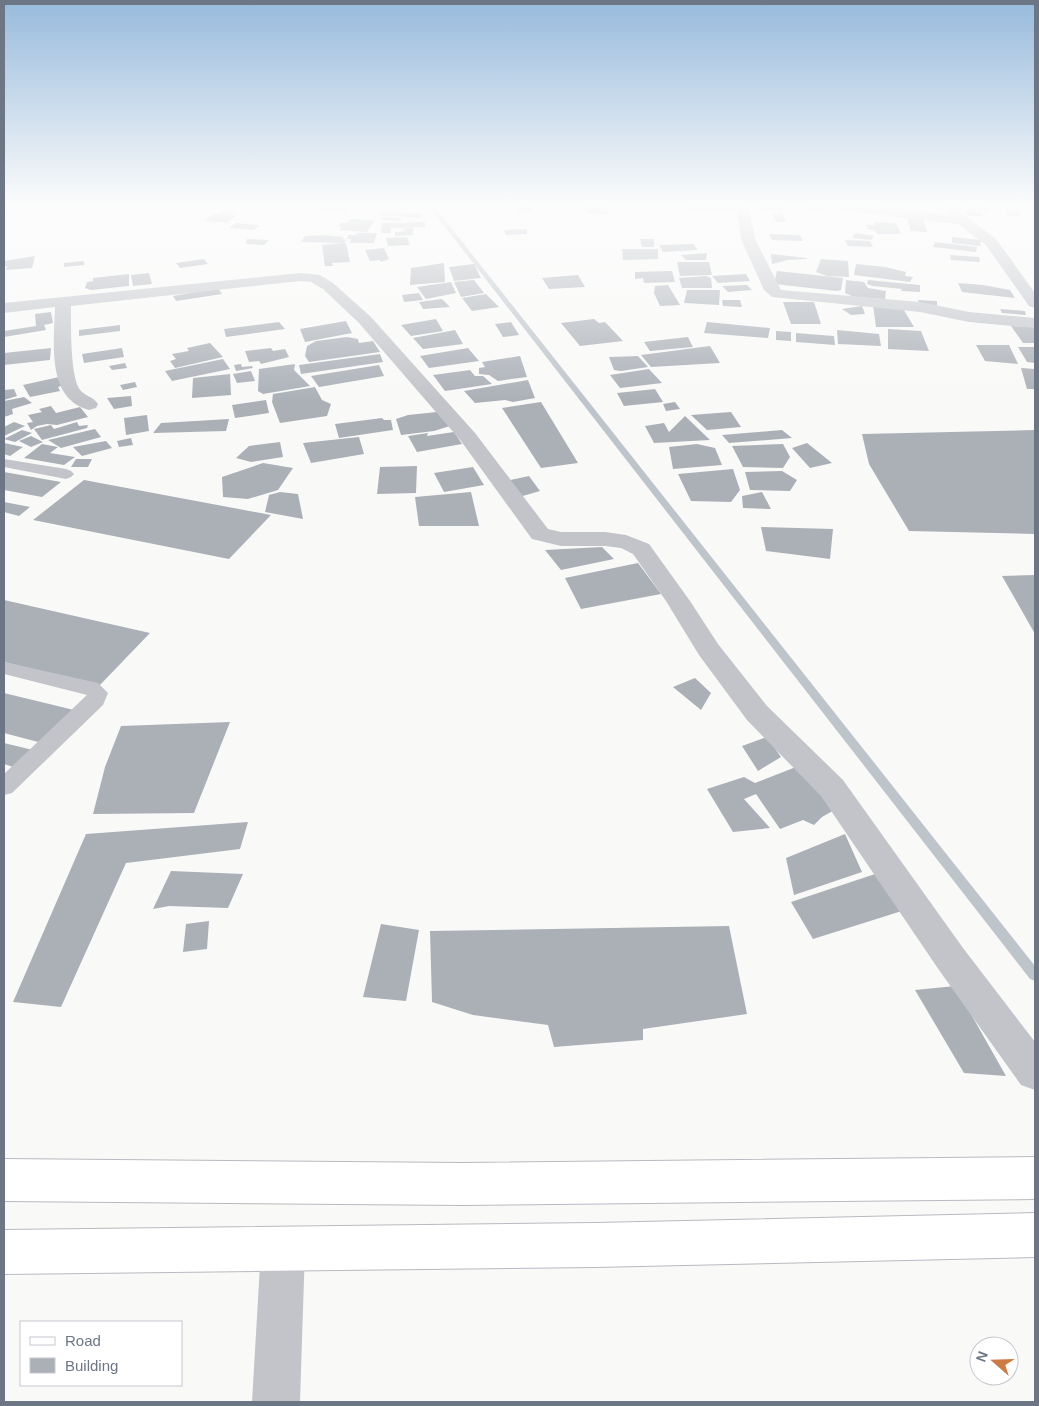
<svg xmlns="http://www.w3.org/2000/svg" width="1039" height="1406" font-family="Arial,sans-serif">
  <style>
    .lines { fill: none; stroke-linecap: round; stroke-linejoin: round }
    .stream { fill: #bdc4ca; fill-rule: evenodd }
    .building { fill: #abb0b7 }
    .secondary-casing { stroke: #b7babf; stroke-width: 2 }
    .service { fill: #c2c4c9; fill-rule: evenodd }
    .minor { fill: #c2c4c9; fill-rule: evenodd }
    .secondary { fill: #fff; fill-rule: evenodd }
  </style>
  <rect width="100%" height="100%" fill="#f9f9f8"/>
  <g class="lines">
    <!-- stream -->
    <path class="stream" d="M428,205H433L1035,966V981L1030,979Z"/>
  </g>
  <!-- building -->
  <path class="building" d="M516,205H531L533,211H518Z
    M583,205H604L609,214H588Z
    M687,205H717L720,210L689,211Z
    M720,205H733L734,210H722Z
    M757,205H783L785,210H761Z
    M809,205H810L828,207L826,211L807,209Z
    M966,205H987L990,211L968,210Z
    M322,207L347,208L348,211L319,210Z
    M1006,210L1019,211L1021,216H1008Z
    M223,211L233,212L230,215H237L227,223L204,221L213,214H220Z
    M382,211L423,214L420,218L378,215Z
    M965,211L980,212L982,216H967Z
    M772,213H782L786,222H776Z
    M380,217L402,218L400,221L381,220Z
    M907,218L923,219L927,232L911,231Z
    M350,219L375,220L367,232L339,230L342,227L338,226L341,223H347Z
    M425,222V227L391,228V233H381L382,223Z
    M874,222L896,223L901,234H877L875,230L868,229L866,225H875Z
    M236,223L260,225L254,230L229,228Z
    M413,228V235L395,236V232L407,231L402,229Z
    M527,229V234L506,235L504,230Z
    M357,233H377L374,243H350L351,239H347L348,235H356Z
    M855,233L874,236L871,240L852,238Z
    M769,234L800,235L803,241L772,240Z
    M324,235L344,237L342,239L347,240L343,243L301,242L305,236Z
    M407,237L410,245L388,246L386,238Z
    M952,237L981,240L980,246L952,243Z
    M247,239L269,240L264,245L246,244Z
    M640,239H654V247H642Z
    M845,240L870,241L873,247L848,246Z
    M935,242L977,247L976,252L933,247Z
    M343,243H346L350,262L332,263L333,266H325L322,245Z
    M693,244L698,250L663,252L659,245Z
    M384,248L389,259L381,262L380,260L370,261L365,250Z
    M622,249H658V259L623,260Z
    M707,253L706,260H686L681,255Z
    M771,254L807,258V259L788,260L772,264Z
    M950,255L979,257L980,262L951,260Z
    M35,256L32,268L6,270L7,266H4V261Z
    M204,259L208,264L180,268L176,263Z
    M821,259L848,261L849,277L827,276L816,272Z
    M84,261V265L64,267V263Z
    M677,262H709L712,275L680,276Z
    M444,263L445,282L410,285L411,268Z
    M474,264L481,278L454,281L449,267Z
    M856,264L885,267L906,272L905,276L913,277L910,282L854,275Z
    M672,271L675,282L644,283L643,278L635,279V272Z
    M777,271L843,278L841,290L837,291L774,284Z
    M149,273L152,284L133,286L131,275Z
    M129,274V286L91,290L85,288L87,282L93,281V278Z
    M746,274L750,281L718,283L712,276Z
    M578,275L585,287L549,289L542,278Z
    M706,276L711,278L712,288H682L679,278Z
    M474,280L484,293L461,297L454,282Z
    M846,280L864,282L868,288L886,291L885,299L854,297L845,293Z
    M868,280L920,285V292L901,291L902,289L873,286L867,284Z
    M451,282L456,293L426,299L417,287Z
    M958,283L983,285L1010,290L1015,298L962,292Z
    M668,285L680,305L660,306L654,293L655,286Z
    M747,285L752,290L728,292L722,286Z
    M218,288L222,294L176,301L173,296Z
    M687,290H720L719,305L684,303Z
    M419,293L423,300L404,302L402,295Z
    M486,294L499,307L472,311L462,298Z
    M442,299L450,307L423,309L419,302Z
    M722,300H740L742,307L723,306Z
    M918,300L937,301V307L919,305Z
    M783,302H814L821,324H791Z
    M873,305H901L914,327H876Z
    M862,306L865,314L851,315L842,309Z
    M1000,309L1025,311L1026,315L1002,313Z
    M51,312L53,323L44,325L46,330L4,337V331L36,326L35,314Z
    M436,319L443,331L411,336L401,325Z
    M594,319L599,323L605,322L623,341L580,346L561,323Z
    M346,321L352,333L305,342L300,329Z
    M279,322L285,329L226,337L224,329Z
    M511,322L519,335L503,337L495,324Z
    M707,322L770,328L768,338L704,333Z
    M120,325V331L79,336V330Z
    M1011,326L1035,327V343H1023Z
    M888,329L921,331L929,351L888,349Z
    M455,330L463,344L423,349L413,338Z
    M837,330L879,334L881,346L838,344Z
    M776,331L791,332V341L776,340Z
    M796,333L834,336L835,345L796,342Z
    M347,337L358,339L359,343L373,341L380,352L309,362L305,356L307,346L316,341Z
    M688,337L693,347L650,351L644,342Z
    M210,343L223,357L175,368L170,361L176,359L172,354L189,351L187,348Z
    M976,345H1009L1018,364L985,361Z
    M710,346L720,363L651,367L641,355Z
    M1018,347H1035V363L1027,362Z
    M51,348L50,360L4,365V353Z
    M122,348L124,357L84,363L82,354Z
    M271,348L273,351L285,349L289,357L261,364L259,361L249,362L245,351Z
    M468,348L479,361L429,368L420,356Z
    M380,354L383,362L301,374L299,365Z
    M520,356L527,377L498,381L489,375L479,374V368L485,367L482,362Z
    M638,356L648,367L621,371L614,370L609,357Z
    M223,359L230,369L172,381L165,371Z
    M125,363L127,368L112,370L109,366Z
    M241,364L242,367L252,366L253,368L236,371L234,365Z
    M295,364L294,370L310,386L263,394L258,391L259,369Z
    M379,365L384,376L319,387L311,376Z
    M1021,368L1035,369V389H1027Z
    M649,369L662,383L620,388L610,375Z
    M470,370L475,376H483L492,384L445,391L433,375Z
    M251,371L255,381L237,383L233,374Z
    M230,374L231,395L192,398L193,378Z
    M59,377L64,385L58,387L60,391L30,397L23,385Z
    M528,380L535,398L513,402L505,400L475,403L464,391Z
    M135,382L137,387L123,390L120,385Z
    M315,387L322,400L331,404L327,416L280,423L272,402L273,394Z
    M14,389L17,396L4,400V390Z
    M655,389L663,402L624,406L617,393Z
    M131,396L132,406L114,409L107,398Z
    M24,397L32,403L12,409L13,414L4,417V401Z
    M266,400L269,413L235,418L232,405Z
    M541,402L578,463L541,468L502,408Z
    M675,402L680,409L666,411L663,404Z
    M51,406L56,413L80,407L88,417L57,425L47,424L37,426L31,430L27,423L33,422L28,415L42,412L39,409Z
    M437,412L453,425L434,431L401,435L396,419L408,415Z
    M731,412L741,427L707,430L691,415Z
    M147,415L149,431L126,435L124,418Z
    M685,416L710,440L654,443L645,426L664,423L669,432Z
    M382,418L384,420H391L393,430L339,438L335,424Z
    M229,419L226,431L153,433L161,423Z
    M14,422L25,426L4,436V427Z
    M77,422L79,426L88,425L87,428L42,440L34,429L51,425L54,429Z
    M95,429L101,437L61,448L48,440Z
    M22,430L32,433L15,442L4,439Z
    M782,430L792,438L729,443L722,435Z
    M1035,430V534L909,531L869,464L862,434Z
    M454,432L462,444L417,452L408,436L428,433L427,436Z
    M31,436L43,442L31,447L19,441Z
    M359,437L364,454L311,463L303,443Z
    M131,438L133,445L119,447L117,441Z
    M106,441L112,448L82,456L73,447Z
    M280,442L283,457L251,462L236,458L249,446Z
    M4,443L23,447L10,456L4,454Z
    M807,443L832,463L810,468L792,448Z
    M42,444L58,447L50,453L75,457L64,465L24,458Z
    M697,444L715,448L722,465L673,469L669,447Z
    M783,444L790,457L783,468L743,467L732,446Z
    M76,459H92L88,467H71Z
    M263,463L293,468L278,490L248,499L223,497L222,477Z
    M417,466L416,493L377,494L380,467Z
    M473,467L484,485L444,492L434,473Z
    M733,469L740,490L731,502L691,501L678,474Z
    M782,471L797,480L790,491L750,490L745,472Z
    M4,472L61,482L42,497L4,490Z
    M529,476L540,491L519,497L505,481Z
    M84,480L271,515L229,559L33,520Z
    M280,492L298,494L303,519L265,512L269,495Z
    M471,492L479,526H419L415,497Z
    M762,492L771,509L743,508L742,496Z
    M4,502L30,507L19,516L4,512Z
    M761,527L833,529L830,559L766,551Z
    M602,547L614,559L561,570L545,550Z
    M638,563L661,594L581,609L565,578Z
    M1035,575V634L1002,576Z
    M4,600L150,633L99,686L4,662Z
    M695,678L711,693L701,710L673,687Z
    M4,693L74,710L42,743L4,733Z
    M230,722L194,813L93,814L105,767L121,726Z
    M767,737L781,757L758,771L742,746Z
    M4,743L33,750L16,768L4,764Z
    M796,767L836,809L822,817L814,825L803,820L780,829L756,794L744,799L770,828L733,832L707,789L744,777L755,783Z
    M248,822L240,849L126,863L61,1007L13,1002L86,834Z
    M845,834L862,872L794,895L786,858Z
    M171,871L243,874L228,908L169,906L153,909Z
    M875,874L905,910L813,939L791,902Z
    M209,921L207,949L183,952L186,924Z
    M381,924L419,930L406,1001L363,997Z
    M729,926L747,1014L643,1029V1040L554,1047L548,1025L473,1015L432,1002L430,931Z
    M955,986L1006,1076L964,1073L915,990Z"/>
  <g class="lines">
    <!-- secondary casing -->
    <g class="secondary-casing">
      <path id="secondary" d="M1035,1157V1199L463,1205L4,1201V1159L463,1163Z
        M1035,1213V1257L595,1267L4,1274V1230L595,1223Z"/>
    </g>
    <!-- service -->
    <path class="service" d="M4,459L66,469L71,471L74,474L71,477L66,479L4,467Z
      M4,662L98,683L108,693L103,705L12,793L4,795V774L87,695L4,674Z"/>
    <!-- minor -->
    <path class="minor" d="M736,205H748L755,239L781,290L920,302L969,312L1035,318V328L969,322L920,312L772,297L764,290L741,239Z
      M826,205H867L949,215L943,205H956L961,213L996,239L1035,293V308L1029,306L986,245L958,224L832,209Z
      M300,273L320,275L333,283L371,317L475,433L548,529L561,532H605L626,535L649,544L690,601L718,644L767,706L843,780L963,948L1035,1042V1090L1021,1085L939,970L821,796L747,720L699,655L666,601L633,554L621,548L605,546H561L532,539L461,441L359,323L323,289L311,282L300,281L71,306C71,324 70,377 80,390C85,396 94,397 98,404L96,408L89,410C46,399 54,342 55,307L4,313V303Z
      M283,1226L298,1233L305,1248L300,1402H252L261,1248L268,1233Z"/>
    <!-- secondary -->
    <use href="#secondary" class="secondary"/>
  </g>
  <!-- sky -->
  <linearGradient id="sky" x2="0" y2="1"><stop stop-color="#97badc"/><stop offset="0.51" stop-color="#fcfcfc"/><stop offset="1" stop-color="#fcfcfc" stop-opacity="0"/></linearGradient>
  <rect width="1039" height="402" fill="url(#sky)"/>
  <!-- border -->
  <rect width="1039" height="1406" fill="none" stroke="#6c7685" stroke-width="10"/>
  <!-- legend -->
  <rect x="20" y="1321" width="162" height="65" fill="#ffffff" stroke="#c4c8ce"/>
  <rect x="30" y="1337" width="25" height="8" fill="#ffffff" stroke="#c4c8ce"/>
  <text x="65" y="1346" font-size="15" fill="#6c7685">Road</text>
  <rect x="30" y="1358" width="25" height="15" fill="#abb0b7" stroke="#c4c8ce"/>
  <text x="65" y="1371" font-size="15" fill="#6c7685">Building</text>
  <!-- north arrow -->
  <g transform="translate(994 1361) rotate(290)"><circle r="24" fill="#ffffff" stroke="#c4c8ce"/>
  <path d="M0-4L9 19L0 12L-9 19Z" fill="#ce7b43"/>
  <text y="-8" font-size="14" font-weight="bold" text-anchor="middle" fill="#6c7685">N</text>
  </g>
</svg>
